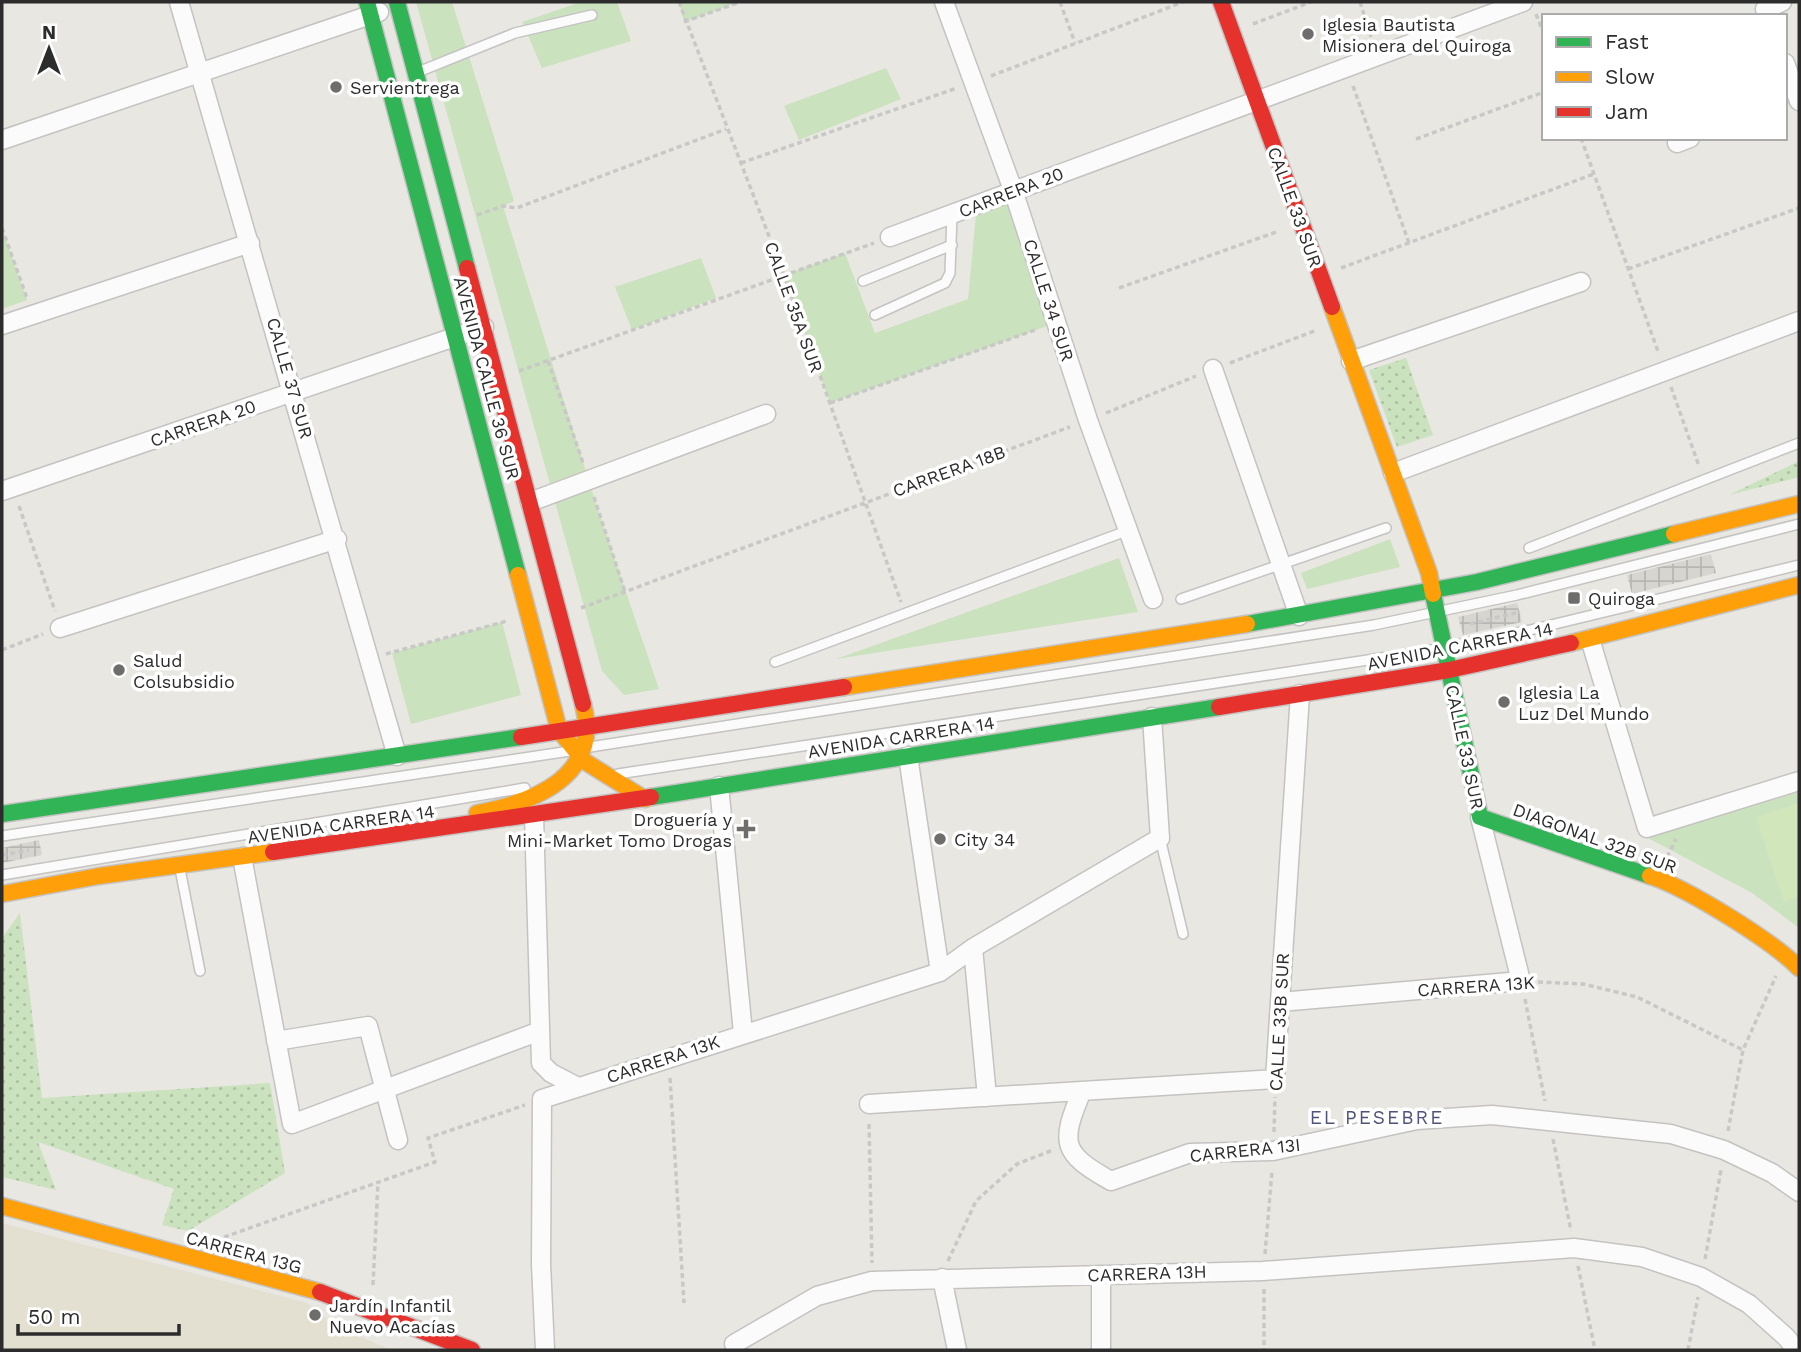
<svg xmlns="http://www.w3.org/2000/svg" width="1801" height="1352" font-family="'Work Sans',sans-serif">
  <style>
    .education { fill: #e3dfd1 }
    .grass { fill: url(#grass-dots) }
    .park { fill: #cae2be }
    .pitch { fill: #d2e6bc }
    .plaza { fill: url(#plaza-grid) }
    .lines { fill: none; stroke-linecap: round; stroke-linejoin: round }
    .lane-casing { stroke: #c4c3c2; stroke-width: 12 }
    .street-casing { stroke: #c4c3c2; stroke-width: 21 }
    .fast-casing { stroke: #c4c3c2; stroke-width: 19 }
    .slow-casing { stroke: #c4c3c2; stroke-width: 19 }
    .jam-casing { stroke: #c4c3c2; stroke-width: 19 }
    .path { stroke: #c8c8c7; stroke-width: 3.5; stroke-dasharray: 5 3.5; stroke-linecap: butt }
    .lane { stroke: #fcfbfb; stroke-width: 9 }
    .street { stroke: #fcfbfb; stroke-width: 18 }
    .fast { stroke: #30b455; stroke-width: 16 }
    .slow { stroke: #ff9f0a; stroke-width: 16 }
    .jam { stroke: #e5322d; stroke-width: 16 }
    .poi-dot { fill: #6e6d6c; stroke: #fff; stroke-width: 2.5 }
    .labels { text-anchor: middle; dominant-baseline: central; stroke-width: 7; stroke-linejoin: round; paint-order: stroke }
    .poi-label { font-size: 18px; fill: #2c2c2c; stroke: #fff; text-anchor: start }
    .street-label { font-size: 18px; fill: #2c2c2c; stroke: #fff }
    .neighbourhood-label { font-size: 19px; letter-spacing: 2px; fill: #4f5379; stroke: #fff }
  </style>
  <defs>
    <pattern id="grass-dots" width="8" height="8" patternUnits="userSpaceOnUse" patternTransform="scale(1.75)"><rect width="8" height="8" fill="#cae2be"/><path d="M2 2h.1M6 6h.1" fill="none" stroke="#aec2a3" stroke-width="1.8" stroke-linecap="round"/></pattern>
    <pattern id="plaza-grid" width="8" height="8" patternUnits="userSpaceOnUse" patternTransform="scale(1.75)"><rect width="8" height="8" fill="#d7d5d0"/><path d="M0 4h8M4 0v8" fill="none" stroke="#b9b7b3"/></pattern>
  </defs>
  <rect width="100%" height="100%" fill="#e9e7e2"/>
  <!-- education -->
  <path class="education" d="M2,1223L307,1303L337,1327L392,1350H2Z"/>
  <!-- grass -->
  <path class="grass" d="M1406,358L1433,435L1397,447L1369,370Z
    M1799,461V477L1729,495Z
    M20,913L42,1098L270,1083L285,1173L188,1231L162,1225L174,1189L38,1142L56,1190L2,1177V938Z"/>
  <!-- park -->
  <path class="park" d="M416,2H452L514,201L503,206L599,513L659,689L624,695L602,671Z
    M581,2H617L631,41L542,68L522,22Z
    M679,2H740L684,22Z
    M886,68L901,99L799,140L784,106Z
    M1010,202L1053,324L830,403L784,275L845,253L875,333L968,299L976,214Z
    M2,228L27,300L2,309Z
    M701,258L716,298L632,330L615,287Z
    M1390,539L1400,567L1307,589L1301,573Z
    M1119,558L1138,612L836,659Z
    M502,622L521,695L411,724L392,653Z
    M1799,792V928L1752,893L1646,837Z"/>
  <!-- pitch -->
  <path class="pitch" d="M1799,803V897L1784,902L1756,817Z"/>
  <!-- plaza -->
  <path class="plaza" d="M1711,554L1716,573L1632,594L1627,575Z
    M1517,603L1522,622L1463,635L1458,617Z
    M39,840L42,855L2,863V848Z"/>
  <g class="lines">
    <!-- lane casing -->
    <g class="lane-casing">
      <path id="lane" d="M418,72L515,33L592,15
        M863,281L952,245
        M875,315L945,283L950,273L952,214
        M1529,548L1799,443
        M1181,599L1386,528
        M775,662L1129,530
        M590,747L1374,625L1517,595L1799,524
        M618,774L1427,651L1526,631L1799,565
        M2,836L570,751
        M1160,838L1183,934
        M180,869L200,971
        M2,875L525,788"/>
    </g>
    <!-- street casing -->
    <g class="street-casing">
      <path id="street" d="M179,2L397,756
        M944,2L1013,190L1088,420L1153,599
        M1765,9L1782,2
        M1785,63L1799,101
        M2,140L379,12
        M1677,143L1690,138
        M890,237L1523,2
        M2,325L250,243
        M1351,361L1581,282
        M1213,369L1299,616
        M1393,473L1799,321
        M2,491L484,327
        M530,502L766,414
        M60,628L337,539
        M1590,639L1647,828L1799,781
        M908,756L940,972
        M719,786L743,1033
        M534,816L541,1063L551,1073L578,1087
        M242,857L292,1124L540,1031
        M973,948L987,1097
        M1280,1002L1521,981L1480,817
        M276,1041L368,1026L398,1140
        M1082,1091C1060,1143 1061,1153 1111,1181L1190,1153L1273,1151L1417,1120L1492,1115L1671,1134L1724,1150L1772,1173L1799,1192
        M869,1104L1275,1079L1300,694
        M1101,1275V1350
        M942,1278L957,1350
        M734,1344L817,1296L872,1281L1263,1271L1574,1248L1642,1257L1701,1277L1749,1304L1787,1338L1796,1350
        M545,1350L541,1264L542,1099L940,972L973,948L1160,838L1152,717"/>
    </g>
    <!-- fast casing -->
    <g class="fast-casing">
      <path id="fast" d="M367,2L518,575
        M397,2L467,268
        M1433,594L1480,817L1650,876
        M1247,624L1477,582L1674,534
        M651,797L1219,707
        M2,814L521,737"/>
    </g>
    <!-- slow casing -->
    <g class="slow-casing">
      <path id="slow" d="M1332,307L1429,573L1433,594
        M1674,534L1799,504
        M518,575L559,730L584,761L645,799
        M1571,643L1799,585
        M844,687L1247,624
        M477,813C535,802 602,776 583,704
        M1650,876C1687,888 1771,940 1799,968
        M2,894L99,876L273,852
        M2,1206L320,1292"/>
    </g>
    <!-- jam casing -->
    <g class="jam-casing">
      <path id="jam" d="M1221,2L1332,307
        M467,268L583,704
        M1219,707L1449,670L1571,643
        M521,737L844,687
        M273,852L651,797
        M320,1292L472,1350"/>
    </g>
    <!-- path -->
    <path class="path" d="M679,2L784,275L901,602
      M1060,2L1075,43
      M1360,2L1371,37
      M1536,14L1544,34
      M684,22L740,2
      M1253,24L1311,2
      M991,76L1183,2
      M1353,86L1409,243
      M1581,138L1659,354
      M1416,139L1544,92
      M741,163L957,88
      M477,215L503,206L517,208L726,129
      M2,228L27,298
      M1341,268L1594,174
      M1628,269L1799,208
      M1119,288L1279,231
      M548,361L583,463
      M1230,363L1317,330
      M519,371L874,243
      M1671,387L1699,466
      M830,403L1038,329
      M1106,413L1196,376
      M594,497L625,592
      M19,506L55,611
      M581,608L1070,427
      M1470,624L1520,612
      M2,650L43,634
      M386,654L507,621
      M2,855L29,850
      M1667,857L1676,839
      M1538,982L1583,984L1637,997L1743,1050
      M1525,999L1545,1101
      M670,1078L684,1303
      M869,1124L872,1263
      M1728,1131L1743,1050L1776,976
      M1274,1132L1275,1097
      M1553,1139L1571,1231
      M216,1240L435,1162L428,1138L525,1105
      M1265,1254L1272,1171
      M1705,1259L1721,1170
      M948,1261L976,1201L1017,1164L1053,1150
      M1578,1266L1595,1350
      M373,1285L378,1182
      M1264,1289V1350
      M1688,1350L1698,1297"/>
    <!-- lane -->
    <use href="#lane" class="lane"/>
    <!-- street -->
    <use href="#street" class="street"/>
    <!-- fast -->
    <use href="#fast" class="fast"/>
    <!-- slow -->
    <use href="#slow" class="slow"/>
    <!-- jam -->
    <use href="#jam" class="jam"/>
  </g>
  <!-- markers -->
  <g class="poi-dot">
    <circle cx="1308" cy="34" r="7"/>
    <circle cx="336" cy="87" r="7"/>
    <rect x="1567" y="591" width="14" height="14" rx="3.5"/>
    <circle cx="119" cy="670" r="7"/>
    <circle cx="1504" cy="702" r="7"/>
    <path d="M742.5 818.5h7v7h7v7h-7v7h-7v-7h-7v-7h7z"/>
    <circle cx="940" cy="839" r="7"/>
    <circle cx="315" cy="1315" r="7"/>
  </g>
  <g class="labels">
    <!-- poi labels -->
    <g class="poi-label">
      <text x="1322" y="24">Iglesia Bautista<tspan x="1322" dy="21">Misionera del Quiroga</tspan></text>
      <text x="350" y="87">Servientrega</text>
      <text x="1588" y="598">Quiroga</text>
      <text x="133" y="660">Salud<tspan x="133" dy="21">Colsubsidio</tspan></text>
      <text x="1518" y="692">Iglesia La<tspan x="1518" dy="21">Luz Del Mundo</tspan></text>
      <text x="732" y="819" text-anchor="end">Droguería y<tspan x="732" dy="21">Mini-Market Tomo Drogas</tspan></text>
      <text x="954" y="839">City 34</text>
      <text x="329" y="1305">Jardín Infantil<tspan x="329" dy="21">Nuevo Acacías</tspan></text>
    </g>
    <!-- street labels -->
    <g class="street-label">
      <text transform="translate(1011 192) rotate(-21)">CARRERA 20</text>
      <text transform="translate(1295 207) rotate(70)">CALLE 33 SUR</text>
      <text transform="translate(1049 300) rotate(72)">CALLE 34 SUR</text>
      <text transform="translate(794 307) rotate(70)">CALLE 35A SUR</text>
      <text transform="translate(290 378) rotate(74)">CALLE 37 SUR</text>
      <text transform="translate(487 378) rotate(75)">AVENIDA CALLE 36 SUR</text>
      <text transform="translate(203 423) rotate(-19)">CARRERA 20</text>
      <text transform="translate(949 471) rotate(-20)">CARRERA 18B</text>
      <text transform="translate(1460 646) rotate(-11)">AVENIDA CARRERA 14</text>
      <text transform="translate(901 737) rotate(-9)">AVENIDA CARRERA 14</text>
      <text transform="translate(1465 747) rotate(78)">CALLE 33 SUR</text>
      <text transform="translate(341 824) rotate(-8)">AVENIDA CARRERA 14</text>
      <text transform="translate(1595 838) rotate(20)">DIAGONAL 32B SUR</text>
      <text transform="translate(1476 986) rotate(-4)">CARRERA 13K</text>
      <text transform="translate(1279 1022) rotate(-87)">CALLE 33B SUR</text>
      <text transform="translate(663 1059) rotate(-18)">CARRERA 13K</text>
      <text transform="translate(1245 1150) rotate(-6)">CARRERA 13I</text>
      <text transform="translate(244 1252) rotate(15)">CARRERA 13G</text>
      <text transform="translate(1147 1273) rotate(-2)">CARRERA 13H</text>
    </g>
    <!-- neighbourhood labels -->
    <g class="neighbourhood-label">
      <text x="1377" y="1117">EL PESEBRE</text>
    </g>
  </g>
  <!-- border -->
  <rect width="1801" height="1352" fill="none" stroke="#2c2c2c" stroke-width="7"/>
  <!-- legend -->
  <rect x="1542" y="14" width="245" height="126" fill="#ffffff" stroke="#ababab" stroke-width="2"/>
  <rect x="1556" y="37" width="35" height="10" fill="#30b455" stroke="#ababab" stroke-width="2"/>
  <text x="1605" y="49" font-size="21" fill="#2c2c2c">Fast</text>
  <rect x="1556" y="72" width="35" height="10" fill="#ff9f0a" stroke="#ababab" stroke-width="2"/>
  <text x="1605" y="84" font-size="21" fill="#2c2c2c">Slow</text>
  <rect x="1556" y="107" width="35" height="10" fill="#e5322d" stroke="#ababab" stroke-width="2"/>
  <text x="1605" y="119" font-size="21" fill="#2c2c2c">Jam</text>
  <!-- north arrow -->
  <g transform="translate(49 49)" stroke="#ffffff" stroke-width="5" paint-order="stroke">
  <path d="M0-5L12 26L0 18L-12 26Z" fill="#2c2c2c"/>
  <text y="-10" font-size="19" font-weight="bold" text-anchor="middle" fill="#2c2c2c">N</text>
  </g>
  <!-- scale -->
  <path d="M18 1324v10h161v-10" fill="none" stroke="#2c2c2c" stroke-width="3.5"/>
  <text x="28" y="1324" font-size="21" fill="#2c2c2c" stroke="#ffffff" stroke-width="5" paint-order="stroke">50 m</text>
</svg>
